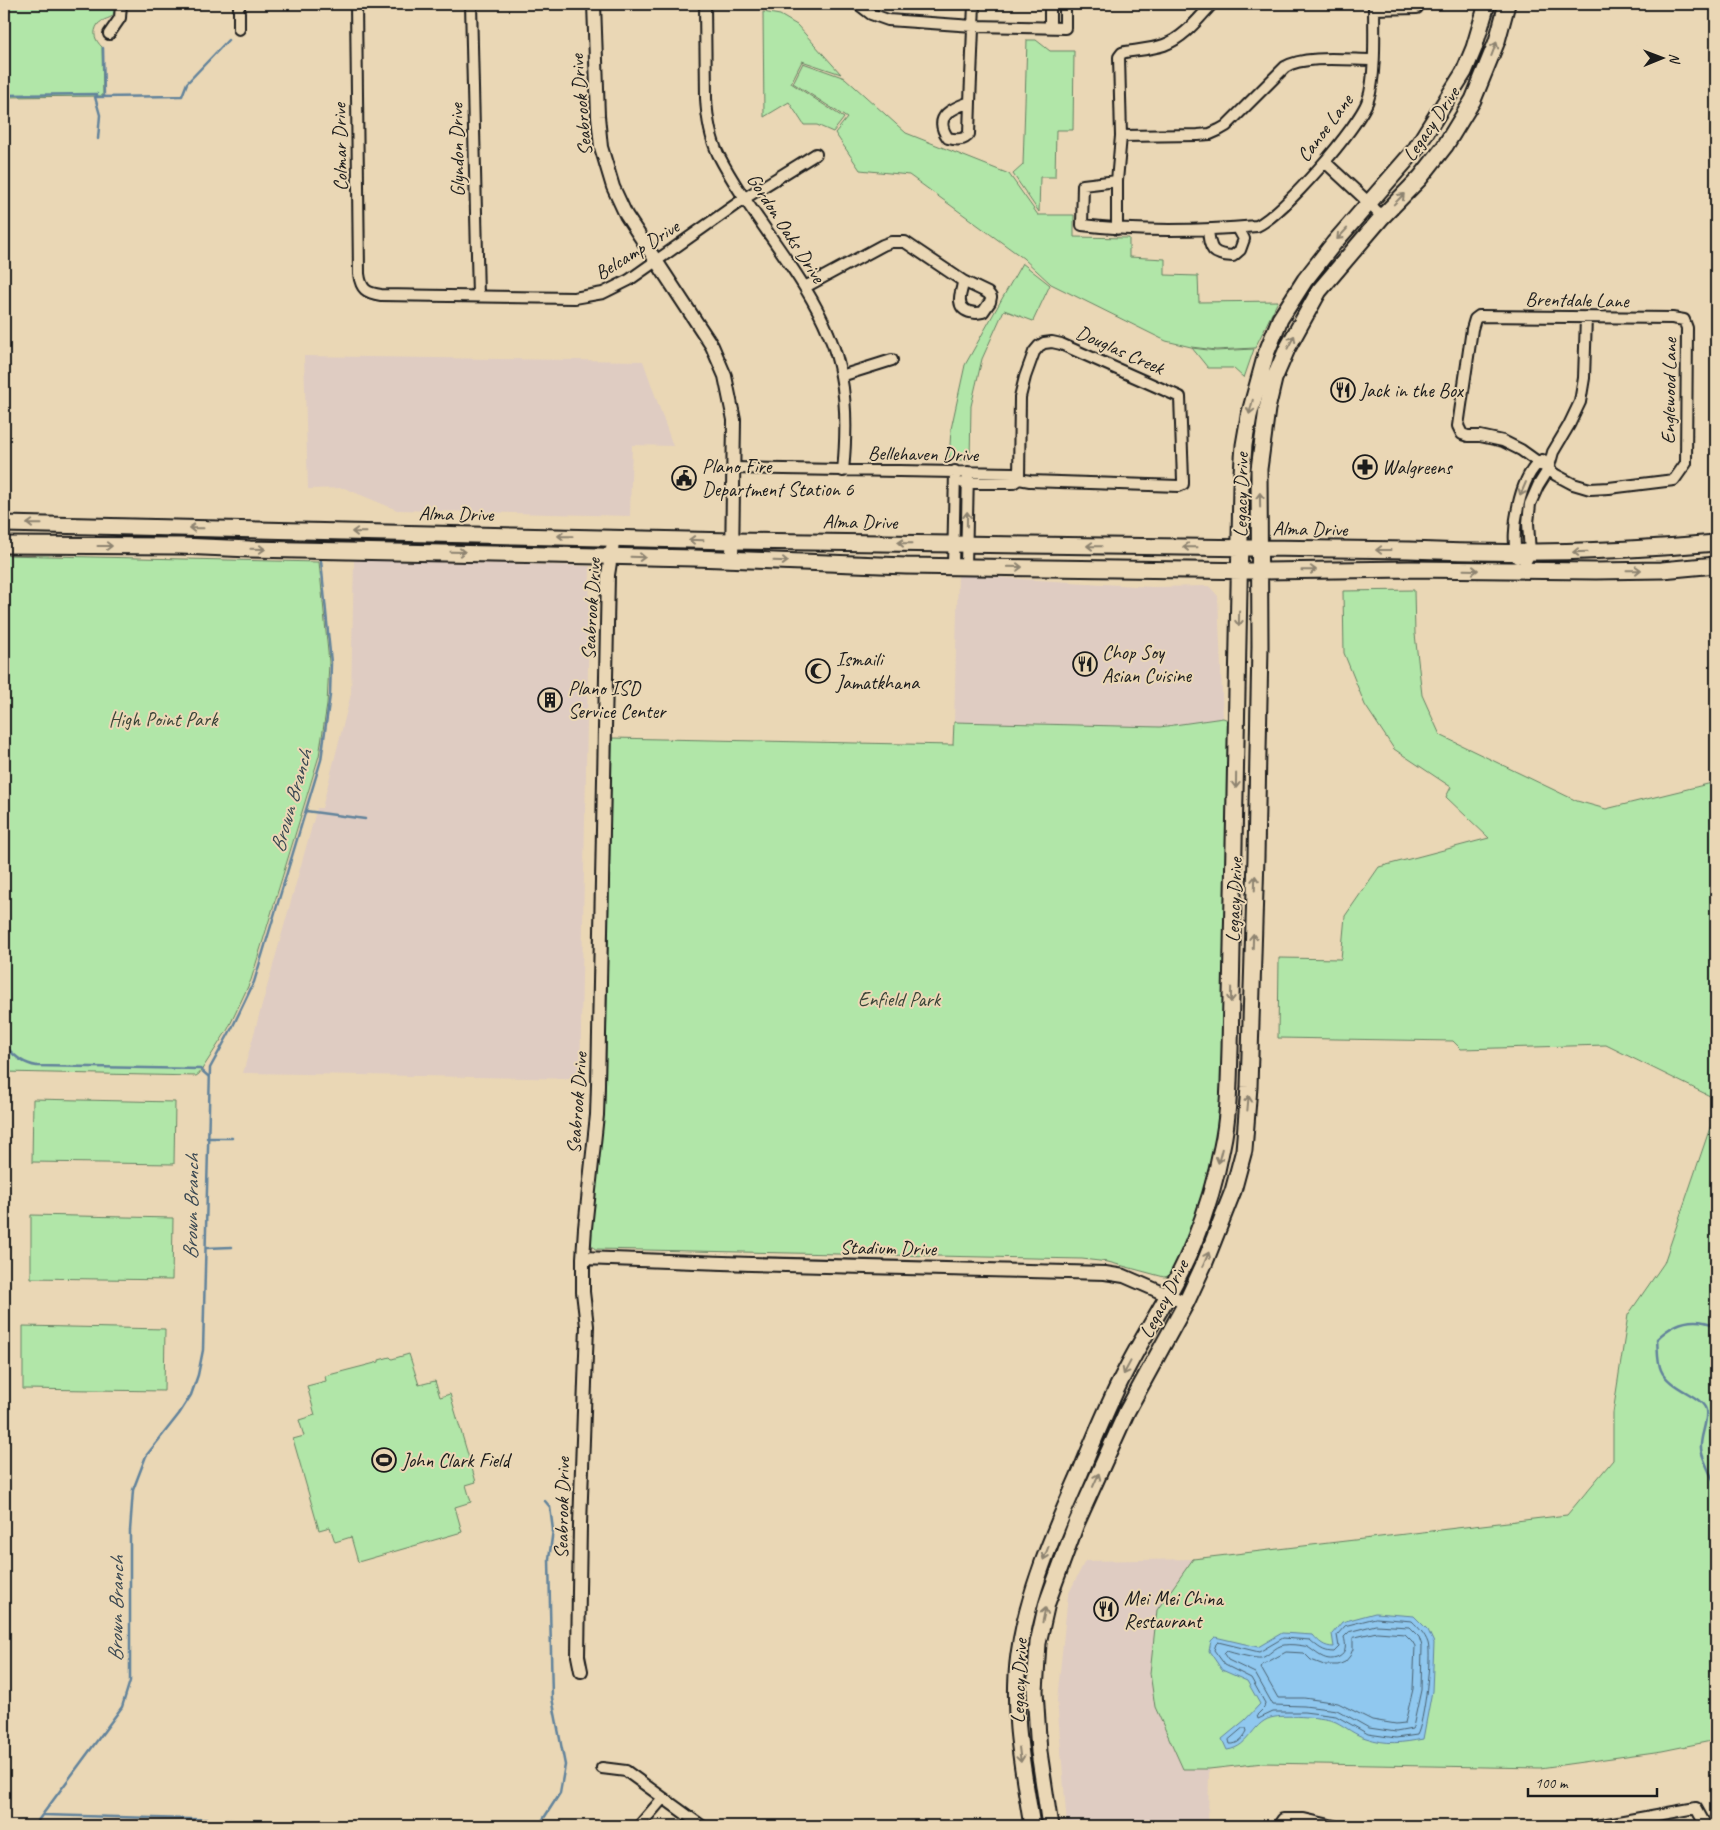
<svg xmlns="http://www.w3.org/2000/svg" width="1720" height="1830" font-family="Caveat,sans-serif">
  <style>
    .built { fill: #dfccc2 }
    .green { fill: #b1e6a8; stroke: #668162 }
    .water { fill: #90c8ef; stroke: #62839b }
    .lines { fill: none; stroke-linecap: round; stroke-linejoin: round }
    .shore { stroke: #4a6170; stroke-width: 1 }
    .stream { stroke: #62839b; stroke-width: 2.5 }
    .minor-casing { stroke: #1c1c1c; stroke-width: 14 }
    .tertiary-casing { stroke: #1c1c1c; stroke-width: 16 }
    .secondary-casing { stroke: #1c1c1c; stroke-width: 19 }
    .minor { stroke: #ead7b5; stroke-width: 10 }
    .tertiary { stroke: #ead7b5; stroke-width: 12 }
    .secondary { stroke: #ead7b5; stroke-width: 15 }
    .oneway { stroke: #8d8370 }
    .labels { text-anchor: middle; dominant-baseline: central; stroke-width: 4; stroke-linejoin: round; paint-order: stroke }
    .street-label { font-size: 20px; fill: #1c1c1c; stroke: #ead7b5 }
    .poi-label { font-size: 20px; fill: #1c1c1c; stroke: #ead7b5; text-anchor: start }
    .park-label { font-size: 20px; fill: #3a4438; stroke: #ead7b5 }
    .water-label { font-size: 21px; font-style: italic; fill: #394751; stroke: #ead7b5 }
  </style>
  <rect width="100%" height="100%" fill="#ead7b5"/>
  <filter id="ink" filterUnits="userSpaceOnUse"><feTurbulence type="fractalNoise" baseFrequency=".02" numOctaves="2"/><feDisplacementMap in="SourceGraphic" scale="10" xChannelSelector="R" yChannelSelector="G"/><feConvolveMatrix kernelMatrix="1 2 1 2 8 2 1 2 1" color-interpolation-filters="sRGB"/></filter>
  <g filter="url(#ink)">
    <!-- built -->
    <path class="built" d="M304,356L643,361L673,446L632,445L630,516L397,510L344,488L308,489Z
      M354,560L590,566L580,1079L243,1073L317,808H322L351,694Z
      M958,575L1152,587L1209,586L1218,596L1223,718L1160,727L954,722Z
      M1193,1559L1157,1610L1183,1769H1209L1208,1826H1067L1057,1700L1068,1595L1085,1561Z"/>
    <!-- green -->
    <path class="green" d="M4,4H115C115,22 108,15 98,24C92,33 95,40 102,47L103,96L4,97Z
      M763,12L780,15L797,25L841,74L802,61L791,83L844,118L833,132L817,125H804L789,102L764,117Z
      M1027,40H1036L1050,51H1074L1073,130H1056L1055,177H1040L1039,212L1013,174L1023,165Z
      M803,63L845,78L906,133L1009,174L1038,215H1074V237L1129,238V257L1165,259V275L1198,276L1199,302L1278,301L1255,348L1216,350L1191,347L1166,341L1051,284L1023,258L909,175L860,170L835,133L847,118L793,83Z
      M1022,263L1050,285L1033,321L1004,310L982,359L971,406L970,460H949L951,429L965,365Z
      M1192,348L1216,351L1254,349L1244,378L1233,368H1208Z
      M4,555L319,562L329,662L327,705L319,756L251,980L228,1029L199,1074L196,1076L4,1072Z
      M1414,590L1415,634L1422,695L1440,735L1577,801L1606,809L1716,782V1099L1606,1045L1461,1049L1453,1041L1278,1038L1279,958L1341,959L1345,916L1379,867L1489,838L1446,797L1451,787L1394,749L1365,705L1344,653L1343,591Z
      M1223,718L1228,720L1230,724L1225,1084C1217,1139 1208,1186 1188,1238C1183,1250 1178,1266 1169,1276L1164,1277L1108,1262L1082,1259L595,1249L591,1244L590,1232L605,1102L612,738L953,745L954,722L1160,727Z
      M33,1099L175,1102L174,1164L32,1162Z
      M1716,1110V1740L1662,1751L1540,1768L1263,1763L1209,1769H1183L1155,1707L1150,1673L1157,1610L1193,1559L1567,1515L1613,1460V1413L1628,1315L1664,1263Z
      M31,1215L173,1218L172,1280L31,1278Z
      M23,1326L165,1329L164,1391L23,1389Z
      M409,1354L419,1385L435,1381L440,1397L450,1394L476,1482L466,1485L471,1502L455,1507L462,1532L358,1562L351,1537L335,1542L330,1527L319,1530L293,1439L304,1436L299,1420L315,1415L307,1386L326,1381L325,1376L379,1362V1360L390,1357L392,1359Z"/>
    <!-- water -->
    <path class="water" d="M1375,1613L1414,1616L1428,1630L1434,1643L1432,1691L1423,1739C1402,1743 1387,1745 1366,1738C1355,1735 1346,1727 1336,1722C1325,1717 1287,1715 1275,1717C1252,1720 1251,1747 1227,1750L1222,1739L1245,1720L1260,1704L1247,1681L1222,1670L1209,1651L1211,1641L1215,1637L1258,1647L1282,1633L1313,1635C1319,1642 1324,1647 1334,1647L1332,1634L1342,1622Z"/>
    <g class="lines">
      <!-- shore -->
      <path class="shore" d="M1376,1618L1412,1621C1418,1627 1425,1634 1428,1643C1432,1656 1424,1723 1417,1735L1396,1738L1368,1734L1336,1716L1304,1712H1273L1258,1719L1257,1715L1264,1708L1265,1703L1251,1678L1225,1665L1214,1650L1216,1644L1218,1642L1259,1652L1283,1638L1310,1640C1318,1647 1323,1652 1334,1652L1339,1647L1337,1635L1345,1626Z
        M1376,1625L1409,1627L1419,1637L1422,1646L1421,1690L1413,1727L1412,1729L1396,1732L1369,1728L1337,1710L1304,1706L1273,1705L1255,1673L1228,1660L1224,1654L1227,1651C1232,1653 1256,1659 1261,1658C1269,1656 1275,1646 1284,1645C1290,1644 1298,1645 1304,1646C1313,1647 1323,1665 1339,1657C1347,1653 1346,1644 1344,1637L1349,1632Z
        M1377,1632L1405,1634L1412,1641L1415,1646L1413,1689L1405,1723L1396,1724L1372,1720L1338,1703L1304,1698H1278L1261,1668L1262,1665L1286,1652L1304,1653L1311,1660L1324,1665H1338L1345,1662L1350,1656L1353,1649V1638Z
        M1243,1728H1246L1247,1731C1244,1737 1238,1745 1230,1744L1229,1740Z"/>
      <!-- stream -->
      <path class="stream" d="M103,48L104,96
        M4,95L97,94V97L182,96L187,83L228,40
        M97,97H95L100,115L98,139
        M306,811L365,819
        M8,1049C17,1058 24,1064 37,1066L200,1069L208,1076
        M207,1138H232
        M206,1248L232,1247
        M1716,1326C1694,1316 1674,1322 1657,1339C1658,1349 1657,1361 1661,1370C1669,1389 1703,1396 1706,1410C1708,1423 1700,1436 1701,1448C1701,1455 1712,1479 1716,1484
        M44,1815L445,1826
        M34,1826L122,1707L130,1681V1531L133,1490L146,1456L179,1414L191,1395L198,1375L203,1350L210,1068L232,1028L254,982L321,760L330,695L331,663L321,561
        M519,1826L542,1821L560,1793L565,1765L552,1698L549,1559L553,1530L550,1507L545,1501"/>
      <!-- minor casing -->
      <g class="minor-casing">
        <path id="minor" d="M356,4L359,274C361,289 366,293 381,295L574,298L603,293L629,280L745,198L816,154
          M471,4L478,296
          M705,4L706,98C707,117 710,137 718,154C742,201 778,243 805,288C821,314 836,346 841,376C847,406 846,440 843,471
          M858,4L871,14L888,20L973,26L1065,28V4
          M1374,9L1417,8V4
          M1050,27V4
          M239,29V4
          M109,34L120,18L121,4
          M970,102L969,134C964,141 956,140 948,138C932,116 953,108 970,102Z
          M970,102L974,4
          M1121,136L1198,135L1210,134L1219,130L1226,126L1285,67C1304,55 1349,60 1373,60
          M1325,162L1368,202L1382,217
          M1117,181L1083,185L1082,225C1140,232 1199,231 1257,226C1283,214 1359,127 1368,100C1376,77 1374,29 1374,4
          M1117,229V181L1121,136L1119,57L1122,53L1125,52C1138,50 1152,49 1164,45C1184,38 1198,19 1212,4
          M1208,230C1210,250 1212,255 1233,256L1240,250L1244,239L1238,228
          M805,287L883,245L891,242H905L963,281C963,288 959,295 960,301C961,313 975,314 983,312L990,302L991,297L988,293L963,281
          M1479,316L1672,318L1684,320L1687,328L1686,463L1674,480L1609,488L1590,489L1573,484L1556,475L1521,450L1503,441L1480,436H1468L1462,434L1458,426L1472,329L1475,319Z
          M841,376L892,360
          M734,468L1013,473L1019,479L1030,481L1179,486L1183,484V480L1180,397L1061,344L1052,342L1044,343L1039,346L1034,352L1025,377L1020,397L1019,479
          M963,483H1013L1019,479
          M1517,558C1510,533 1519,476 1542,460
          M953,567L955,471
          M966,567L968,472
          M1521,571L1530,553L1528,523L1530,504L1538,486L1548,470L1553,452L1569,425L1580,402L1584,378L1586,317
          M602,1768L626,1771L702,1826
          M639,1826L663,1798
          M1278,1826L1283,1819H1304L1334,1826
          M1596,1826L1696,1808L1706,1826"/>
      </g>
      <!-- tertiary casing -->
      <g class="tertiary-casing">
        <path id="tertiary" d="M594,4L598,116L601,147L613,187L626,215L712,346L725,376L734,420L732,559
          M583,1258L751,1264L1105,1273L1124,1276L1186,1303
          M581,1671L578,1656L580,1525L587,1326L583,1292V1258L585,1228L597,1115L598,1085L608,575L614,537"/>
      </g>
      <!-- secondary casing -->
      <g class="secondary-casing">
        <path id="secondary" d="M4,524L732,541L1409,550C1512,555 1614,552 1716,543
          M4,545L181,546L250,549L694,558L906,566L1260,571L1409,569L1596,571L1662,570L1716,565
          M1032,1826C1023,1768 1011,1713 1019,1654C1028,1590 1055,1530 1081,1471C1095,1437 1109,1402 1126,1370C1148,1327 1176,1287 1194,1242C1206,1212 1216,1179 1222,1147C1229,1115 1229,1082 1230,1049L1241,486L1244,445L1249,416L1266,354L1280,319L1305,280L1334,243L1415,150L1464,72L1474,48L1487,4
          M1050,1826L1039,1752L1035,1691L1038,1643L1047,1603L1076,1524L1127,1411L1186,1303L1205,1262L1233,1191L1244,1150L1249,1087L1256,857L1260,646L1259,469L1267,409L1274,379L1287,349L1319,291L1382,217L1420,178L1445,146L1473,100L1497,41L1507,4"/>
      </g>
      <!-- minor -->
      <use href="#minor" class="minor"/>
      <!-- tertiary -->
      <use href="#tertiary" class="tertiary"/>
      <!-- secondary -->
      <use href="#secondary" class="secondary"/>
    </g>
    <!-- one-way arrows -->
    <defs><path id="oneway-shaft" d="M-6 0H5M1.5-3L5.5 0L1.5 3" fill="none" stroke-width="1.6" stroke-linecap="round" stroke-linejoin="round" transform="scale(1.25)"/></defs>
    <g class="oneway">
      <use href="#oneway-shaft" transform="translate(1494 49) rotate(-69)"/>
      <use href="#oneway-shaft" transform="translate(1399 199) rotate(-46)"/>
      <use href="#oneway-shaft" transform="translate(1342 234) rotate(133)"/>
      <use href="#oneway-shaft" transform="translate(1291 342) rotate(-62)"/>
      <use href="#oneway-shaft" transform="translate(1251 407) rotate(104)"/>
      <use href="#oneway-shaft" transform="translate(1523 489) rotate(113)"/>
      <use href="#oneway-shaft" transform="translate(1260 500) rotate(-91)"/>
      <use href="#oneway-shaft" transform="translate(967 519) rotate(-89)"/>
      <use href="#oneway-shaft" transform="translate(34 524) rotate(-179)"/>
      <use href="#oneway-shaft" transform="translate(196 528) rotate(-179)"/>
      <use href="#oneway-shaft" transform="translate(359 532) rotate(-179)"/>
      <use href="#oneway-shaft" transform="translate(565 536) rotate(-179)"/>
      <use href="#oneway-shaft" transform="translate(696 540) rotate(-178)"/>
      <use href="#oneway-shaft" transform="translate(905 543) rotate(-179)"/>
      <use href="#oneway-shaft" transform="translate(105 546)"/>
      <use href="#oneway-shaft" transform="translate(1094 546) rotate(-179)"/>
      <use href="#oneway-shaft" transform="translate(1190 547) rotate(-179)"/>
      <use href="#oneway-shaft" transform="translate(258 549) rotate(1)"/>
      <use href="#oneway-shaft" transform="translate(1383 550) rotate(-180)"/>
      <use href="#oneway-shaft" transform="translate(458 552) rotate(1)"/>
      <use href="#oneway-shaft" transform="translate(1580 552) rotate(178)"/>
      <use href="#oneway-shaft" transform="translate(638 557) rotate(2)"/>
      <use href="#oneway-shaft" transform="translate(781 561) rotate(2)"/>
      <use href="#oneway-shaft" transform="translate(1015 567) rotate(1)"/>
      <use href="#oneway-shaft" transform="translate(1309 570) rotate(-1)"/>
      <use href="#oneway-shaft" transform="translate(1471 570) rotate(1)"/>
      <use href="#oneway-shaft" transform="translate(1634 570) rotate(-1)"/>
      <use href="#oneway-shaft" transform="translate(1239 619) rotate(91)"/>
      <use href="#oneway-shaft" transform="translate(1236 781) rotate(91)"/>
      <use href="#oneway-shaft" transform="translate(1255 883) rotate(-88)"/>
      <use href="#oneway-shaft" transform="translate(1253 941) rotate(-88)"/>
      <use href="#oneway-shaft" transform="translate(1231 995) rotate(91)"/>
      <use href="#oneway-shaft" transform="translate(1248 1103) rotate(-85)"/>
      <use href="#oneway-shaft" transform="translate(1220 1156) rotate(104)"/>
      <use href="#oneway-shaft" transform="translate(1206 1259) rotate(-67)"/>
      <use href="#oneway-shaft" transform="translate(1127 1368) rotate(118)"/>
      <use href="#oneway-shaft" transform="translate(1096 1480) rotate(-66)"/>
      <use href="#oneway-shaft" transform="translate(1046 1553) rotate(111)"/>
      <use href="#oneway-shaft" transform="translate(1044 1615) rotate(-78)"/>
      <use href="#oneway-shaft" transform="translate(1020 1755) rotate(83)"/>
    </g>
  </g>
  <!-- icons -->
  <defs>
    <g id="restaurant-ring" transform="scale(1.25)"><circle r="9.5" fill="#ead7b5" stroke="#1c1c1c" stroke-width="1.5"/><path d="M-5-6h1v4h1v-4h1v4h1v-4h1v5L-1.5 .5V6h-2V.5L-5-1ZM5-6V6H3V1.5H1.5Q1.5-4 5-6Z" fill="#1c1c1c"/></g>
    <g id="pharmacy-ring" transform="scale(1.25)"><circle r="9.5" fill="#ead7b5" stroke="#1c1c1c" stroke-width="1.5"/><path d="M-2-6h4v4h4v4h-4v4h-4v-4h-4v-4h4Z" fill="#1c1c1c"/></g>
    <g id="civic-ring" transform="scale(1.25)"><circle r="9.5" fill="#ead7b5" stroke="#1c1c1c" stroke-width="1.5"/><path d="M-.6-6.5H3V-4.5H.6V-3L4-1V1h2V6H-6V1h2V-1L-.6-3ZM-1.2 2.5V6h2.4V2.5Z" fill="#1c1c1c"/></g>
    <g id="mosque-ring" transform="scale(1.25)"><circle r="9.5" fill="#ead7b5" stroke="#1c1c1c" stroke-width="1.5"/><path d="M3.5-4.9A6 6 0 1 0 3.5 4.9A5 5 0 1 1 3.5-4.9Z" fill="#1c1c1c"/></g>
    <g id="building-ring" transform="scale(1.25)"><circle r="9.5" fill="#ead7b5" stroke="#1c1c1c" stroke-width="1.5"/><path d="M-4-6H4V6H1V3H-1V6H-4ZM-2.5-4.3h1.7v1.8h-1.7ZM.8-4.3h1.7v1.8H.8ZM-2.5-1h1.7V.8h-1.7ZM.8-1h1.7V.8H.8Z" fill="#1c1c1c"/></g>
    <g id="stadium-ring" transform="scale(1.25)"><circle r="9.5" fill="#ead7b5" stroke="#1c1c1c" stroke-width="1.5"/><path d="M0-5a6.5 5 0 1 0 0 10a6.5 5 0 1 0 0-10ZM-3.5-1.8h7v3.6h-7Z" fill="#1c1c1c"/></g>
  </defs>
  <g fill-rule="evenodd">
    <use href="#restaurant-ring" x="1343" y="390"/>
    <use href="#pharmacy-ring" x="1365" y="467"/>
    <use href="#civic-ring" x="684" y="478"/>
    <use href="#restaurant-ring" x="1085" y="664"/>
    <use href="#mosque-ring" x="818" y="671"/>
    <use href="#building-ring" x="550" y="700"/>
    <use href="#stadium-ring" x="384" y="1460"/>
    <use href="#restaurant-ring" x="1106" y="1609"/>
  </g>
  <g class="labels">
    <!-- street labels -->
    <g class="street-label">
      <text transform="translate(581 105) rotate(-95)">Seabrook Drive</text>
      <text transform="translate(1431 124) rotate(-56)">Legacy Drive</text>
      <text transform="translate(1325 128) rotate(-53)">Canoe Lane</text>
      <text transform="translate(340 147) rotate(-91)">Colmar Drive</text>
      <text transform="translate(457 150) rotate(-91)">Glyndon Drive</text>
      <text transform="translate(786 228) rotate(57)">Gordon Oaks Drive</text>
      <text transform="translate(637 250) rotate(-32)">Belcamp Drive</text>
      <text transform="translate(1577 300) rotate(1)">Brentdale Lane</text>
      <text transform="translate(1120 350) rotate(24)">Douglas Creek</text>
      <text transform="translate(1669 391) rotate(-89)">Englewood Lane</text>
      <text transform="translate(923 454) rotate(1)">Bellehaven Drive</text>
      <text transform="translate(1241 495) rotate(-89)">Legacy Drive</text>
      <text transform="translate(456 514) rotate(1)">Alma Drive</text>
      <text transform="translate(860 522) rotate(1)">Alma Drive</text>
      <text transform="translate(1310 529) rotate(1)">Alma Drive</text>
      <text transform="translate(591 609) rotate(-87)">Seabrook Drive</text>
      <text transform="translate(1234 900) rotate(-88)">Legacy Drive</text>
      <text transform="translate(577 1103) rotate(-86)">Seabrook Drive</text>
      <text transform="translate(888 1248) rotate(1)">Stadium Drive</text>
      <text transform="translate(1164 1299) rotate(-63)">Legacy Drive</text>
      <text transform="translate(562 1508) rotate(-89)">Seabrook Drive</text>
      <text transform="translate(1019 1681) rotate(-88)">Legacy Drive</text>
    </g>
    <!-- poi labels -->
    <g class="poi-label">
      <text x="1360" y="390">Jack in the Box</text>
      <text x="702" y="466">Plano Fire<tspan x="702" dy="23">Department Station 6</tspan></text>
      <text x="1382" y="467">Walgreens</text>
      <text x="1102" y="652">Chop Soy<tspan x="1102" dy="23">Asian Cuisine</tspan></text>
      <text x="836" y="659">Ismaili<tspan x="836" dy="23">Jamatkhana</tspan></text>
      <text x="568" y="688">Plano ISD<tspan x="568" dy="23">Service Center</tspan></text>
      <text x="402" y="1460">John Clark Field</text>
      <text x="1124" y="1598">Mei Mei China<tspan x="1124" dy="23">Restaurant</tspan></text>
    </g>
    <!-- park labels -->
    <g class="park-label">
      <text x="163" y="719">High Point Park</text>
      <text x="899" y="999">Enfield Park</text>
    </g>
    <!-- water labels -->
    <g class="water-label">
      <text transform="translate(291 801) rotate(-74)">Brown Branch</text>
      <text transform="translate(191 1207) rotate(-89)">Brown Branch</text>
      <text transform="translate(116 1609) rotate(-89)">Brown Branch</text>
    </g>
  </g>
  <!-- margin -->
  <rect width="1720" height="1830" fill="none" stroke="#ead7b5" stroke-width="20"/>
  <rect x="10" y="10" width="1700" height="1810" fill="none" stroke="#1c1c1c" stroke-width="2" filter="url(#ink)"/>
  <!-- north arrow -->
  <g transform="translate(1662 58) rotate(89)" stroke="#ead7b5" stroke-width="4" paint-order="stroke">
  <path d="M0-4L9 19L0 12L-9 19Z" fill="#1c1c1c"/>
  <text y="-8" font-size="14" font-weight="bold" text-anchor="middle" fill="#1c1c1c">N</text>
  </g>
  <!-- scale -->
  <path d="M1528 1788v8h129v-8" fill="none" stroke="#1c1c1c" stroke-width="2.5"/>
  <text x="1535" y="1788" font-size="15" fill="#1c1c1c" stroke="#ead7b5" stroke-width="4" paint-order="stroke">100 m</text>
</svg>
